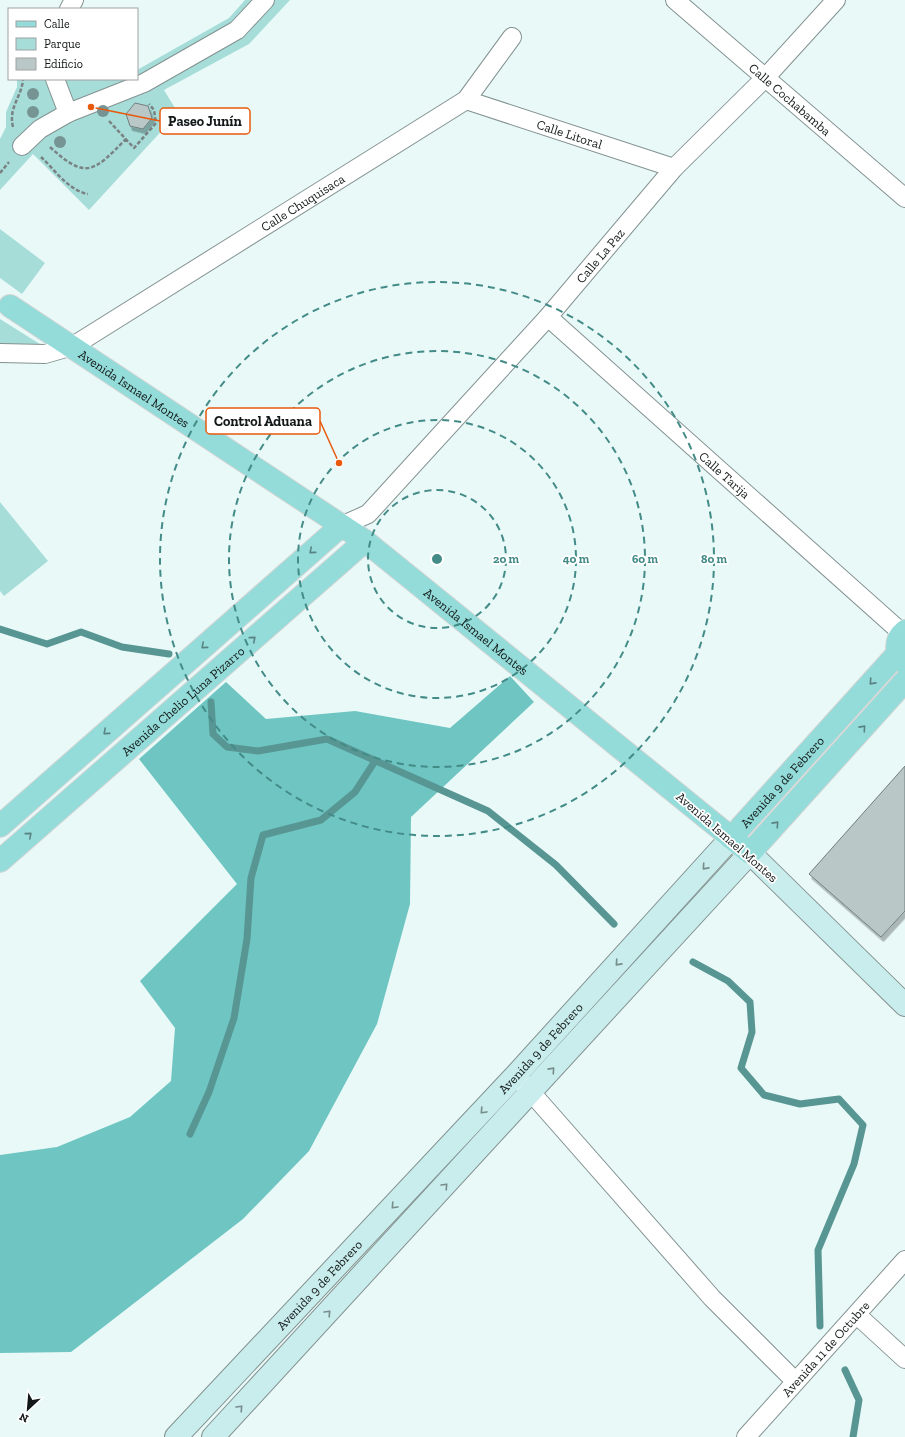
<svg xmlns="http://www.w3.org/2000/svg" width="905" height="1437" font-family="'Zilla Slab',serif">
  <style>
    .green { fill: #a7ddd9 }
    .forest { fill: #6ec5c1 }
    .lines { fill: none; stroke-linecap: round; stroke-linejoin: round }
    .stream { stroke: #589694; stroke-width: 7 }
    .building { fill: #b9c8c7; stroke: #717f7e; filter: url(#shadow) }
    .street-casing { stroke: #839291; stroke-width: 20 }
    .secondary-casing { stroke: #839291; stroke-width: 24 }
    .primary-casing { stroke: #d4d5d5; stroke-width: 24 }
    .path { stroke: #798383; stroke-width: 2.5; stroke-dasharray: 4 2; stroke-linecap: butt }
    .street { stroke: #fff; stroke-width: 18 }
    .secondary { stroke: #c9edec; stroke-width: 22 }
    .primary { stroke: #93dcd9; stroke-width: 22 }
    .tree { fill: #769493 }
    .oneway { stroke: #598382 }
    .oneway2 { stroke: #778d8c }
    .ring { fill: none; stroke: #438b87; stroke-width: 2; stroke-dasharray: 7 5 }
    .labels { text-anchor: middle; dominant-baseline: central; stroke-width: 3.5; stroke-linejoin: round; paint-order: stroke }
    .street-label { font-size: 13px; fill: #121717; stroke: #fff }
    .centre { fill: #438b87; stroke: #fff; stroke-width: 2 }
    .ring-label { font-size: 12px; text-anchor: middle; font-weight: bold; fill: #438b87; stroke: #fff; stroke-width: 3.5; stroke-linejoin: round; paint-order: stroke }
    .leader { fill: none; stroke: #e8590c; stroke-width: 1.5 }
    .callout-dot { fill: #e8590c; stroke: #fff; stroke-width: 1.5 }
    .callout { fill: #fff; stroke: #e8590c; stroke-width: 1.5 }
    .callout-label { font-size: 14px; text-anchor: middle; font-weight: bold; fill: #121717 }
  </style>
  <defs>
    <filter id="shadow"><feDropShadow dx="2.5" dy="4.5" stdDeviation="0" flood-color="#0004"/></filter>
  </defs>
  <rect width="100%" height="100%" fill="#e9f9f8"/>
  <!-- green -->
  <path class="green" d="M245,0H290L249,44L164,90L178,113L89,210L33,154L0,190V139L6,127V112L17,87V79H137V70L229,18Z
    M0,229L45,263L22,294L0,278Z
    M0,319L43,346L0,347Z
    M0,502L48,561L4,596L0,591Z"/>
  <!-- forest -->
  <path class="forest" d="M510,676L534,702L411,817L410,904L377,1024L309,1151L243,1219L71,1352L0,1353V1155L57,1147L130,1117L171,1081L175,1028L140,981L237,884L139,759L226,682L266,719L355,711L450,728Z"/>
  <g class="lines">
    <!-- stream -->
    <path class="stream" d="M0,629L47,644L81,632L122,647L169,654
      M211,702L213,734L227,747L258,751L327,739L488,811L556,865L614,924
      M693,962L728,981L750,1002L752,1032L741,1068L764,1095L800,1104L839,1099L863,1125L854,1164L818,1250L820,1326
      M190,1134L209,1092L234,1018L247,939L251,878L263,835L321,820L355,792L375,761
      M845,1370L859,1400L853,1437"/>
  </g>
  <!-- building -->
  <path class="building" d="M135,103L148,106L152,118L143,129L130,126L126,114Z
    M905,766V911L881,937L809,874Z"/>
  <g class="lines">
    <!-- street casing -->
    <g class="street-casing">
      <g id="street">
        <path id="s1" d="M675,0L905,198"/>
        <path d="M69,9L74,0"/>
        <path d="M55,79L68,113"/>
        <path id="s2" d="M466,100L674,168"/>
        <path d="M22,146L40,129L68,113L144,83L237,30L265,0"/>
        <path id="s3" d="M548,317L902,633"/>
        <path id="s4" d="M0,353L45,354L73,346L466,100L512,37"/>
        <path id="s5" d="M341,526L368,514L548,317L674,168L765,78L836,0"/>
        <path d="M522,1082L712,1298L795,1381"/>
        <path d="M857,1315L905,1359"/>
        <path id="s6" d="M746,1437L905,1260"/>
      </g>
    </g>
    <!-- secondary casing -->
    <g class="secondary-casing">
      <g id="secondary">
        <path id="s7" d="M176,1437L516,1075L731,838"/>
        <path d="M213,1437L750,853L905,1005"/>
      </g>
    </g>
    <!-- primary casing -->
    <g class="primary-casing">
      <g id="primary">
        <path id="s8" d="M10,306L365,541L750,853L905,681"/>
        <path d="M905,631C894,640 895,654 905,663"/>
        <path d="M0,826L341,526"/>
        <path id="s9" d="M731,838L898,653"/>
        <path id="s10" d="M0,861L365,541"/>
      </g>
    </g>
    <!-- path -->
    <path class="path" d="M109,121L134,148L156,123L154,110L149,104
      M13,127C8,107 22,97 23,79
      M50,147C87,181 94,171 126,139
      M41,157C54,169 69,191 88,194
      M0,173L9,162"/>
    <!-- street -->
    <use href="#street" class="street"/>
    <!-- secondary -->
    <use href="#secondary" class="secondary"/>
    <!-- primary -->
    <use href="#primary" class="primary"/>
  </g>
  <!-- trees -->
  <g class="tree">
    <circle cx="33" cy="94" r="6"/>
    <circle cx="103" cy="111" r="6"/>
    <circle cx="33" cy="112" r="6"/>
    <circle cx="60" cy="142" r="6"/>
  </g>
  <!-- one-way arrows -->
  <defs><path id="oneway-chevron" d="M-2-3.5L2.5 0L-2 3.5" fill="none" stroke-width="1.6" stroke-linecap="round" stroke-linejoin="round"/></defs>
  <g class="oneway">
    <use href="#oneway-chevron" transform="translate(312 551) rotate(139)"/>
    <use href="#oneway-chevron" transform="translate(253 639) rotate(-41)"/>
    <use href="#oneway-chevron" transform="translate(204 646) rotate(139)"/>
    <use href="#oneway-chevron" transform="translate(872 682) rotate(132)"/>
    <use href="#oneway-chevron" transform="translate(863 728) rotate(-48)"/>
    <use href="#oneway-chevron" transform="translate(106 732) rotate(139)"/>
    <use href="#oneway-chevron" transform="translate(776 824) rotate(-48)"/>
    <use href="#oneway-chevron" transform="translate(29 835) rotate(-41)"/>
  </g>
  <g class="oneway2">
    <use href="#oneway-chevron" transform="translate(705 867) rotate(132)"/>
    <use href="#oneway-chevron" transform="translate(618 963) rotate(132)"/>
    <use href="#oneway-chevron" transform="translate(552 1070) rotate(-48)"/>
    <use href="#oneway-chevron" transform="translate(483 1111) rotate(133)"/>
    <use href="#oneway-chevron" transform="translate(445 1186) rotate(-47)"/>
    <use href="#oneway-chevron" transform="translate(394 1206) rotate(133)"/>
    <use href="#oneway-chevron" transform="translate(328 1313) rotate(-47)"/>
    <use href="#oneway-chevron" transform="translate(240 1408) rotate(-47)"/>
  </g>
  <!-- distance rings -->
  <g class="ring">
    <circle cx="437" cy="559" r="69"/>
    <circle cx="437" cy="559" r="139"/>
    <circle cx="437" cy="559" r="208"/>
    <circle cx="437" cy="559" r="277"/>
  </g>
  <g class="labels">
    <!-- street labels -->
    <g class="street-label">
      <text stroke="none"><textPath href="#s1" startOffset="152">Calle Cochabamba</textPath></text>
      <text stroke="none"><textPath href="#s2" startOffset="109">Calle Litoral</textPath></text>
      <text stroke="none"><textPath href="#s4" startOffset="345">Calle Chuquisaca</textPath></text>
      <text stroke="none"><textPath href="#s5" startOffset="377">Calle La Paz</textPath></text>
      <text stroke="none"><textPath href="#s8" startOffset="149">Avenida Ismael Montes</textPath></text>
      <text stroke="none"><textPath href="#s3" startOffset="237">Calle Tarija</textPath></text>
      <text stroke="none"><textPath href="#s8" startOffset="569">Avenida Ismael Montes</textPath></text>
      <text stroke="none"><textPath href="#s10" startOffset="243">Avenida Chelio Luna Pizarro</textPath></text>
      <text stroke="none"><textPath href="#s9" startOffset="76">Avenida 9 de Febrero</textPath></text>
      <text transform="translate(727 837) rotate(41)">Avenida Ismael Montes</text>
      <text stroke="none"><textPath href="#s7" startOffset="533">Avenida 9 de Febrero</textPath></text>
      <text stroke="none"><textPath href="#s7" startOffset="209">Avenida 9 de Febrero</textPath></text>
      <text stroke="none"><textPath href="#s6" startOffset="119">Avenida 11 de Octubre</textPath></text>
    </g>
  </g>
  <circle cx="437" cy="559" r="6" class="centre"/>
  <g class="ring-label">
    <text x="506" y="563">20 m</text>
    <text x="576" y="563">40 m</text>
    <text x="645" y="563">60 m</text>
    <text x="714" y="563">80 m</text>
  </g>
  <!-- callouts -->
  <path class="leader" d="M91 107L160 121M339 463L320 421"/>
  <g class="callout-dot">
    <circle cx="91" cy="107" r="4"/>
    <circle cx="339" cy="463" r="4"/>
  </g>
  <g class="callout">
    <rect x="160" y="108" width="90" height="26" rx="4"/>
    <rect x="206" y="408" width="114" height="26" rx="4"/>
  </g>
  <g class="callout-label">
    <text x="205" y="126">Paseo Junín</text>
    <text x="263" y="426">Control Aduana</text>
  </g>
  <!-- legend -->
  <rect x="8" y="8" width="130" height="72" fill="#ffffff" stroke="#a0a2a2"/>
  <rect x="16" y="21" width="20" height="6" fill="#93dcd9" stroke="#a0a2a2"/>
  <text x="44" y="28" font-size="12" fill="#121717">Calle</text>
  <rect x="16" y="38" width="20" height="12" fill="#a7ddd9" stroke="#a0a2a2"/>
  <text x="44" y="48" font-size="12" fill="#121717">Parque</text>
  <rect x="16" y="58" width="20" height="12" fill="#b9c8c7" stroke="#a0a2a2"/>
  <text x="44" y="68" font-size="12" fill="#121717">Edificio</text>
  <!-- north arrow -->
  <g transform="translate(28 1409) rotate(206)" stroke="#ffffff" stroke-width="3" paint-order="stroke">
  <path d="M0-3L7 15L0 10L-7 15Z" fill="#121717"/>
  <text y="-6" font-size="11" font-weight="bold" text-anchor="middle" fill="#121717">N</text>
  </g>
</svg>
